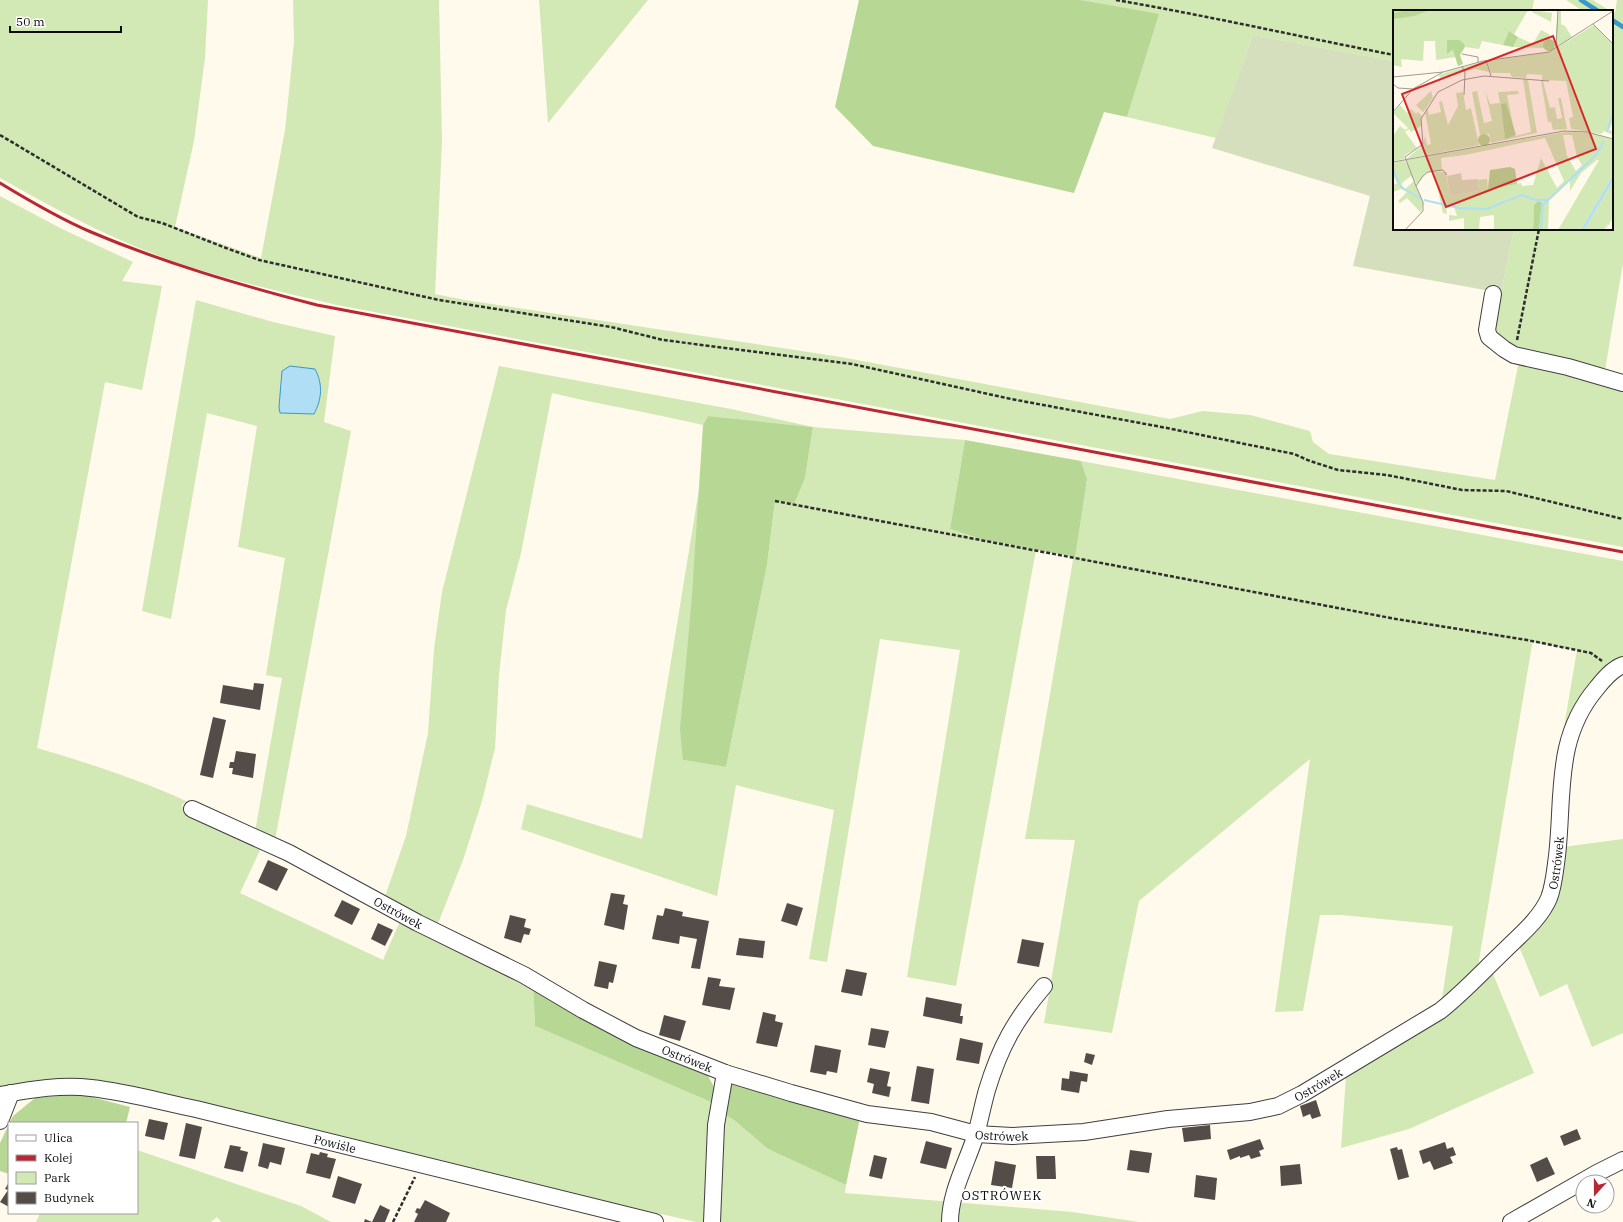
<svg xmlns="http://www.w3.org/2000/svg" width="1623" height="1222" font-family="'IBM Plex Serif',serif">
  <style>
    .green { fill: #d2e8b5 }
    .forest { fill: #b7d895 }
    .cemetery { fill: #d6dfbd }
    .water { fill: #b0dff5; stroke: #3898cb }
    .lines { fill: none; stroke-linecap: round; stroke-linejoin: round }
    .stream { stroke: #3898cb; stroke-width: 4.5 }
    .building { fill: #544c48 }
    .minor-casing { stroke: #3f3f3f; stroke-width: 18 }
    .path { stroke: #2e2e2e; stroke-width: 2.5; stroke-dasharray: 4 2; stroke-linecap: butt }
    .minor { stroke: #fff; stroke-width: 16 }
    .rail { stroke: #b92634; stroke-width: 3 }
    .labels { text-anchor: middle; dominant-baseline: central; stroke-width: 4; stroke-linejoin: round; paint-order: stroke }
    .street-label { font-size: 12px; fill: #0c0c0c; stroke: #fff }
    .neighbourhood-label { font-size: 13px; letter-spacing: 1px; fill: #0c0c0c; stroke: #fff }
    .inset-river { fill: none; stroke: #b0dff5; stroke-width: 2 }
    .inset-road { fill: none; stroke: #9e9b92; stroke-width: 1 }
    .view { fill: #d62828; fill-opacity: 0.15; stroke: #d62828; stroke-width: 2 }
    .inset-edge { fill: none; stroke: #0c0c0c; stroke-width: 2 }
  </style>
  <rect width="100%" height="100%" fill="#fffaeb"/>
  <!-- green -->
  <path class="green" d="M0,0H208L205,58L194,141L175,227L261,258L285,130L294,42L293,0H439L442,141L435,294L465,300L841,357L1170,419L1202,411L1250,415L1310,431L1313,442L1329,454L1495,480L1519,361L1623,387V547L337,305C283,292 228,280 175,262C114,240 56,210 0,178Z
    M539,0H648L548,123Z
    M1081,0H1534L1532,11H1394V61L1253,35L1216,138L1127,117L1158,15Z
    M1566,0H1593L1610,11H1583Z
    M1617,0H1623V263L1605,370L1523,350L1505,343L1494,332L1501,293L1514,229H1612V12L1615,13Z
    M0,196L62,229L133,262L122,281L162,286L142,390L105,382L37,748C88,763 138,779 186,801L181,806L261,848L240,893L383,960L400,921L533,984L535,1026L713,1103L704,1222H696L79,1079L52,1081L0,1092Z
    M196,300L273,322L335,336L324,422L351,431L275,840L255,832L282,678L266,675L285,558L238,547L257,426L207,413L171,619L142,611Z
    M499,366L731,409L813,427L965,440L950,529L981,539L1036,550L956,986L907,977L960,650L880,639L827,962L809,959L834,810L736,785L717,896L521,829L527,804L642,839L700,483L683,760L726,767L767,565L775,501L793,504L805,478L813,427L708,416L703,425C653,413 602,405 552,393L521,553L506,610L499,675L495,748L482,801L463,860L437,926L384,899L406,836L428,733L434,649L442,592Z
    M1081,461L1623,561V661L1561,745L1577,650L1533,642L1532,645L1477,972L1441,1005L1453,926L1342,915H1320L1303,1011L1275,1012L1310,759L1139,901L1112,1033L1044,1023L1075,840L1025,839L1087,479Z
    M1623,839V1033L1592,1047L1567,984L1540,997L1518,944L1546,918L1563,847Z
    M1493,974L1534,1073L1409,1129L1341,1148L1346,1076L1453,1009Z
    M724,1114L734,1120L768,1149L846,1185L845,1193L1072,1212L1139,1222H719Z
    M137,1150L301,1206L331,1222H221L217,1217L211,1222H36L40,1213H137Z"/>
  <!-- forest -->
  <path class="forest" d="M859,0H1081L1159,14L1127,117L1104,112L1074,193L873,146L835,107Z
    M708,416L813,427L805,478L794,504L775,501L767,565L726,767L683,760L680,729L692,596L703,425Z
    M965,440L1081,461L1087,479L1075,557L981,539L950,529Z
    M533,984L705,1070L715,1089L713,1103L535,1026Z
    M735,1081L860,1118L846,1185L768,1149L734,1120L724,1114L728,1088Z
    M80,1094L130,1107L126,1123H9L13,1116L35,1098Z
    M9,1124V1174L0,1171V1143Z"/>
  <!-- cemetery -->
  <path class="cemetery" d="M1253,35L1394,61V229H1514L1501,293L1353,266L1370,196L1212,148Z"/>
  <!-- water -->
  <path class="water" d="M290,366L315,369C323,384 322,399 314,414L280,413L279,407L282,371Z"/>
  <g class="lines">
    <!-- stream -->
    <path class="stream" d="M1581,0L1598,11
      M1612,20L1623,27"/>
  </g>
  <!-- building -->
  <path class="building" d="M254,683L264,684L260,710L220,703L223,685L253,690Z
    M213,717L226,720L213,778L200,775Z
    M236,751L256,754L253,778L232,774L233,768H229L230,762H234Z
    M268,860L288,869L277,891L258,882Z
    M611,893L625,895L623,904L628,905L624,930L604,925Z
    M342,900L360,909L352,925L334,916Z
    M787,903L803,908L797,926L781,921Z
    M665,908L683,912L682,916L709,921L700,969L691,968L697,939L680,936L679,944L652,939L657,915L663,916Z
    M510,915L526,919L524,927L531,929L529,935L524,934L521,943L504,938Z
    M378,923L393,930L385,946L371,939Z
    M739,938L765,941L763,958L736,955Z
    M1022,939L1044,943L1039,967L1017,963Z
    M599,961L617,965L613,983L609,982L608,989L594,986Z
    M846,969L867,973L862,996L841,992Z
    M708,977L721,979L719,986L735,988L730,1010L702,1005Z
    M926,997L962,1004L960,1016H963L962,1024L923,1016Z
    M763,1012L776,1015L775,1021L783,1023L777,1047L756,1043Z
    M664,1015L686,1021L680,1041L659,1035Z
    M871,1028L889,1031L885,1048L868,1045Z
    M960,1038L983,1043L979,1064L956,1060Z
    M815,1045L841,1050L837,1073L827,1071L826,1075L810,1072Z
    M1086,1053L1095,1055L1092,1065L1084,1062Z
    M917,1066L934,1069L929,1104L911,1101Z
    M870,1068L890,1072L887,1086L891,1087L889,1097L872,1093L874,1084L867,1082Z
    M1070,1071L1088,1074L1087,1082L1081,1081L1079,1093L1061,1090L1062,1078L1069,1079Z
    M1316,1100L1321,1116L1312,1119L1310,1114L1303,1117L1300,1106Z
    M149,1119L168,1123L164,1140L145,1136Z
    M186,1123L202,1127L195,1159L179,1156Z
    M1210,1125L1211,1139L1184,1142L1182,1128Z
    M1577,1129L1581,1139L1564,1146L1560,1136Z
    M1260,1139L1264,1149L1259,1151L1261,1156L1251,1159L1249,1155L1240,1158V1156L1230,1160L1227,1150Z
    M926,1141L952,1148L946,1169L920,1163Z
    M1445,1142L1447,1149L1453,1147L1456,1155L1450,1157L1453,1163L1434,1170L1430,1161L1423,1164L1419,1151Z
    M263,1143L285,1148L281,1165L270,1162L268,1169L258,1166Z
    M230,1145L241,1147L240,1150L248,1152L243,1172L224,1168Z
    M1397,1147L1398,1150L1402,1149L1409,1177L1398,1180L1390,1149Z
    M1130,1150L1152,1153L1149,1173L1127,1170Z
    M320,1152L328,1154L327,1157L336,1159L330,1179L306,1173L311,1153L319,1155Z
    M874,1155L887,1158L882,1179L869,1176Z
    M1036,1156H1055L1056,1179H1037Z
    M1547,1157L1555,1174L1537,1182L1530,1165Z
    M995,1161L1016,1165L1012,1188L991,1185Z
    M1300,1164L1302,1184L1281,1186L1280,1166Z
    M1196,1175L1217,1178L1215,1200L1194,1197Z
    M338,1176L362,1184L355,1204L332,1197Z
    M9,1182V1207L0,1202L8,1190L5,1189Z
    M425,1200L450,1213L446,1222H414L418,1214L415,1212L417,1208L420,1209Z
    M380,1205L390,1210L385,1222H364L365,1219L372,1222Z"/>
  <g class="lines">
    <!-- minor casing -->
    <g class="minor-casing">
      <g id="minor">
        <path d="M1493,294L1487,330L1489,337L1504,349L1514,355L1568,367L1623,383"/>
        <path id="s1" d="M192,809L289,853L418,923L524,975L583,1010L636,1038L725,1073L791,1093L867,1114L931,1122L976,1134L1012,1136L1084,1132L1168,1119L1250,1112L1278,1106L1302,1094L1440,1011C1463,993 1483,971 1504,951C1520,935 1540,919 1549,898C1554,885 1555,870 1557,856C1564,796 1554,739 1596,689C1603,680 1612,669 1623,665"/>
        <path id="s2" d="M0,1095C29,1090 61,1084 91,1088C127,1092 162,1102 196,1109L655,1222"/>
        <path d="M0,1121L11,1093"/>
        <path d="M712,1222L716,1125L725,1073"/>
        <path d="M950,1222C950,1192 967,1163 976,1134C980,1120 983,1104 987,1090C1000,1047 1015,1020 1044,986"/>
        <path d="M1511,1222L1597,1173L1623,1160"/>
      </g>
    </g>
    <!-- path -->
    <path class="path" d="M1116,0C1209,16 1301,37 1394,55
      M0,135L138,217L162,223L226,248L259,260L439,300L611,327L663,340L852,364L1011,399L1167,428L1294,454L1310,461L1338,470L1387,475L1462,490L1506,491L1623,519
      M1517,340L1539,229
      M775,501L1396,619L1527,640L1591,653L1602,661
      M393,1222L415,1177"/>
    <!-- minor -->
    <use href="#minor" class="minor"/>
    <!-- rail -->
    <path class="rail" d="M0,183C28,200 60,219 91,232C164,263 240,285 317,305L1623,552"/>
  </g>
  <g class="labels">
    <!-- street labels -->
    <g class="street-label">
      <text stroke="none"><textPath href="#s1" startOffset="1540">Ostrówek</textPath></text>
      <text stroke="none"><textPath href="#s1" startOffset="231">Ostrówek</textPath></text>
      <text stroke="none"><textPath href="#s1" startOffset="555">Ostrówek</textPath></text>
      <text stroke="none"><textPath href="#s1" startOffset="1204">Ostrówek</textPath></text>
      <text stroke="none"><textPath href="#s1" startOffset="880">Ostrówek</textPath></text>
      <text stroke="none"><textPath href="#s2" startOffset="342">Powiśle</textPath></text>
    </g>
    <!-- neighbourhood labels -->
    <g class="neighbourhood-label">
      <text x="1002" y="1195">OSTRÓWEK</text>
    </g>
  </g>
  <!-- overview -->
  <g transform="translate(1393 10)">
    <rect width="220" height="220" fill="#fffaeb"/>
    <path d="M0,0L51,1L135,0L121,24L116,22L110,35L89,31L86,39L72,37L67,30L55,45L60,40L63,47L43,50L42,31H31L30,51L8,49L9,57L0,55ZM140,0L159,3L158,12L139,2ZM166,0H168V14L172,16L179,27L166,35H164L163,19ZM201,15L220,35V110L216,120L220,121V125L211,121L208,124L178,119L176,108L180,107L173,71L149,70V65L134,64L133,68L119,67L117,63H98L94,51L157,42ZM148,20L156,24V30L151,31V38L120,37L125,27L140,34ZM93,51L96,62L82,59L47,68L46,65L54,62ZM130,69L135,70L144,123L98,133L96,124L87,125L79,82L84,81L91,113L99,111L92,80L97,94L107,93L105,82L125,81L126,84L114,85L121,120L112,93L111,124L122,126L138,122ZM148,71H150L157,98L162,97L164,109L169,108L165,88H168L174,119L160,120L158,112H155ZM38,81L40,88L30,102L23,95ZM70,82L73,100L78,98L86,135L13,149L30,135L32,126L34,135L38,134L32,102L34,97L36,105L48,102L46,92L49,91L55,115L65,96L63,83ZM7,95L14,103L18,99L23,104L25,102L29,106L28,116L18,122L16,119L12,122L24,138L12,145L11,149L0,151V126L7,116L12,120L15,118L0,103ZM172,122L199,123L220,130V165L188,220H165L206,150H204L188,163L177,181V170L156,190L155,220H146L149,193L141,195L140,220H101V205L87,207L86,220H71V208L56,211V205L64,206L61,197L53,196L54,204L50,203L41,162H53L57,186L86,181L85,170L94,169L95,179L128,173L129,176L140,175L148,148L164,178L171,171L152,128L72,145L48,148L49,160L33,163L24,174L18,166L8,174L12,179L21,171L30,193L28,203L14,188L7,193L5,191L14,182L8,179L0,182V175L4,173L0,165V153L12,150L14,155L13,150ZM170,125H179L184,147L189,155L183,161L174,146ZM220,171V207L213,220L215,213L211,220H191Z" fill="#d2e8b5" fill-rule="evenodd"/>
    <path d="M16,0H37L21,6L0,9V3ZM116,21L125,27L120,37L110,35ZM150 35a6 6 0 1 1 12 0a6 6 0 1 1-12 0ZM54,30H67L71,34L72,37L67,45L70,54L65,56L60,40L54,44ZM113,93L123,125L112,129L108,94ZM85 130a6 6 0 1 1 12 0a6 6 0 1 1-12 0ZM117,157L122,159L124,174L95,179L97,160ZM145,191L149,193L146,220H140L141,195Z" fill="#b7d895"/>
    <path d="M68,163L69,170L85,169L86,181L57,186L54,166Z" fill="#d6dfbd"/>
    <path d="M220,165V171L207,193L191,220H188Z" fill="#b0dff5"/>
    <path class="inset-river" d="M214,122L220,103M0,160L8,177L28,189M31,190L66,198L94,199L129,185L143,190H154M148,220L150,195L203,145L211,131"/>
    <path class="inset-road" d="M200,14L220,34M163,38L165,0M69,44L85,47V52M93,50L98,66M69,56L72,63L71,85M0,67L50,62L90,51L156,42L220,1M0,74L5,78L20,79M0,102L20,79L50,62M0,152L171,121L194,122L220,129M23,176L12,147L30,134L28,109L45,82L69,70L91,66L156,71M12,220L30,201V192L23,176L30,166L35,162L50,160L54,165"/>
    <path class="view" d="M160,26L203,139L53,197L9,84Z"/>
    <rect width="220" height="220" class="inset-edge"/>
  </g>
  <!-- legend -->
  <rect x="8" y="1122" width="130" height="92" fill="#ffffff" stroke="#9e9e9e"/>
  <rect x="16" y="1135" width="20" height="6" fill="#ffffff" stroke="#9e9e9e"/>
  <text x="44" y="1142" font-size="12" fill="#0c0c0c">Ulica</text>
  <rect x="16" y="1155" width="20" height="6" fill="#b92634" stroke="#9e9e9e"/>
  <text x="44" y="1162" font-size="12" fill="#0c0c0c">Kolej</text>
  <rect x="16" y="1172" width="20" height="12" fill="#d2e8b5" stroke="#9e9e9e"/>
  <text x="44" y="1182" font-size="12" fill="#0c0c0c">Park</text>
  <rect x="16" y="1192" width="20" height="12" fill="#544c48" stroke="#9e9e9e"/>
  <text x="44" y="1202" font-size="12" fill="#0c0c0c">Budynek</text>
  <!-- north arrow -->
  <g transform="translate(1595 1194) rotate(201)"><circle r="19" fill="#ffffff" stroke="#9e9e9e"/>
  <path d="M0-3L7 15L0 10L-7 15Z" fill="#b92634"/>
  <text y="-6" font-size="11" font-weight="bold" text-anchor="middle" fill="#0c0c0c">N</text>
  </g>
  <!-- scale -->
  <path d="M10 26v6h111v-6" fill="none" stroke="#0c0c0c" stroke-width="2"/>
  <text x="16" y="26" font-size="12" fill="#0c0c0c" stroke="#ffffff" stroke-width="3" paint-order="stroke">50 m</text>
</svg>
